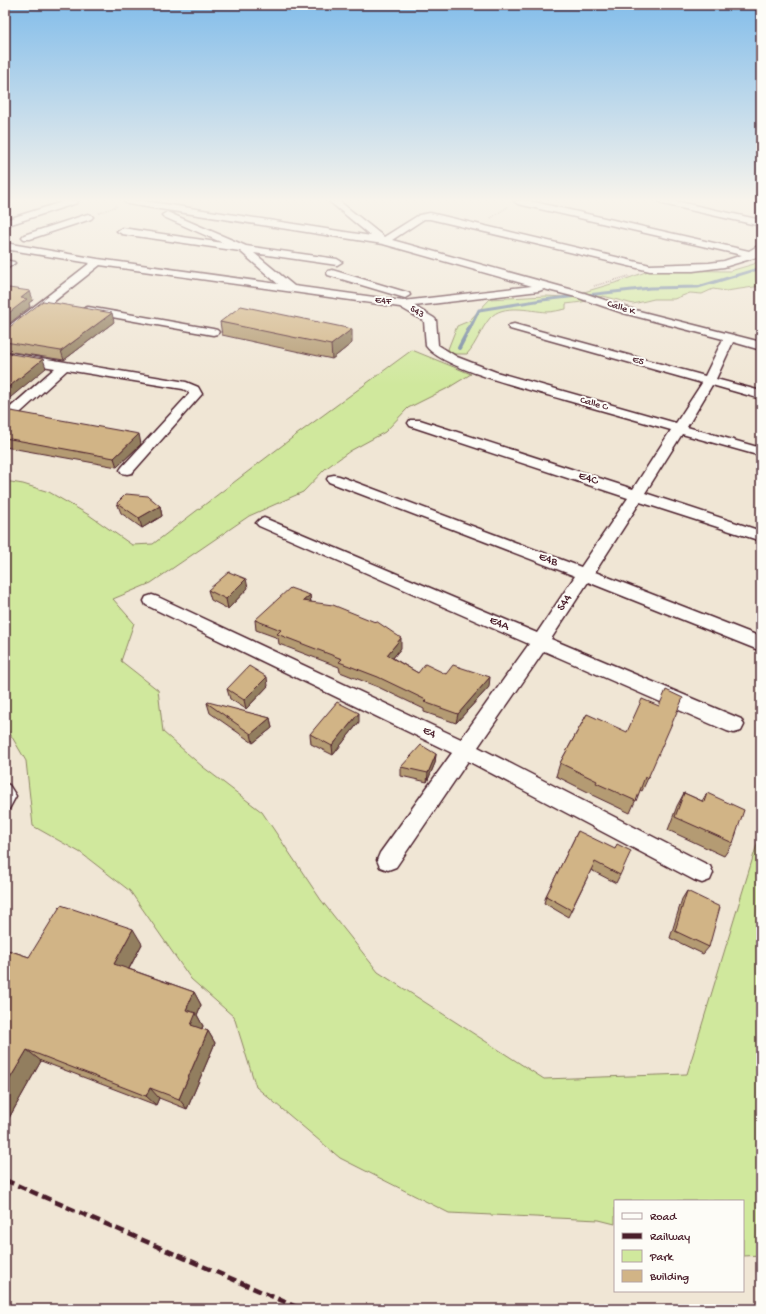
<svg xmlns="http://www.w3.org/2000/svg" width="766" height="1314" font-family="'Gochi Hand',sans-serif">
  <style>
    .green { fill: #d0e89d; stroke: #8d8464 }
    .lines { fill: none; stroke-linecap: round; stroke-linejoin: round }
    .stream-far1 { stroke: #7286a0; stroke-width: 3 }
    .stream { stroke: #7286a0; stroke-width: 4 }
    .service-casing { stroke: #4a1f2b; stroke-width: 3 }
    .minor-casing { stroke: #4a1f2b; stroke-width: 3 }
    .path { stroke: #4a1f2b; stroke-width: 1.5; stroke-dasharray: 0.5 1.5; stroke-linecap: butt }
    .service { fill: #fdfcf7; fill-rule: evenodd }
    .minor { fill: #fdfcf7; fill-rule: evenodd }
    .rail { stroke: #4a1f2b; stroke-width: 4.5; stroke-dasharray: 9 4.5; stroke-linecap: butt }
    .wall { fill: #b49b73; stroke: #4a1f2b }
    .shaded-wall { fill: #927e5e; stroke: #4a1f2b }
    .building { fill: #d1b486; stroke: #4a1f2b }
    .labels { text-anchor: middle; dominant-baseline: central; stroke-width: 4; stroke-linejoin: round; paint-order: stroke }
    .far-street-label { font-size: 10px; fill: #4a1f2b; stroke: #fdfcf7 }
    .street-label { font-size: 12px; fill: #4a1f2b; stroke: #fdfcf7 }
  </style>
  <rect width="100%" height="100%" fill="#f0e6d5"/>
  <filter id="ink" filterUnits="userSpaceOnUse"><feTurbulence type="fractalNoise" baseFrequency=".025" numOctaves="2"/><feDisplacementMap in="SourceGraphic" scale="8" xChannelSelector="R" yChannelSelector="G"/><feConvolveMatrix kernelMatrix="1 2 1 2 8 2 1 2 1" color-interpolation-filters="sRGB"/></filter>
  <g filter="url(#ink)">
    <!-- green -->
    <path class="green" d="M761,258V286L726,291L713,289L702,294L690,293L674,299H654L633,304L603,296L582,302L566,304V309C560,310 553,312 547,312C530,311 503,303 490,318C480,330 477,343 467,354H451L448,349L457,326L469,321L490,299L545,296L567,297L618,282L651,270L730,271L754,264Z
      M412,350L471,374L448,388L408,408L385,432L350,451L325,469L303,492L249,516L151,583L113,599L134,623L121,661L158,690L163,732L203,767L262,812L321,900L378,972L544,1079L687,1074L761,831V1255L743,1256V1201H615V1224L599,1220L449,1213L340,1158L256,1087L234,1017L191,979L130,891L81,853L33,826L26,761L5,725V481L23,484L49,492L89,515L132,545L153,544L292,438Z"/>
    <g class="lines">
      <!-- stream-far1 -->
      <path class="stream-far1" d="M470,328L479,310L542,300L650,288L698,287L761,268"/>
      <!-- stream -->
      <path class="stream" d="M459,348L470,327"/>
      <!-- service casing -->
      <g class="service-casing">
        <path id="service" d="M5,260L14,262L15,263L5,270V266L7,264H5Z
          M5,784L9,785L16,796L9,809L5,811Z"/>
      </g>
      <!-- minor casing -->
      <g class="minor-casing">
        <path id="minor" d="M5,201H10L6,204Z
          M65,201H78L77,203L5,226V220Z
          M124,201H145L371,236L329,201H339L384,237L419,215L430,213L650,265L709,263L724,261L742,255L518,204L514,201H530L749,251L761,244V252L757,257L724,267L693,271H650L430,219H424L392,240L584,293L631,309L761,342V350L733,342L716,379L761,391V399L712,385L687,427L761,448V456L682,434L645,493L761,531V541L640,502L595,572L761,637V651L588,582L551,639L741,719L744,725L741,731L734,733L727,731L544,651L478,747L710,866L713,873L710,880L702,883L694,880L468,761L396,867L388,870L380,867L377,860L380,853L452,753L146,605L144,601L146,597L152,595L158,597L461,739L529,644L259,526L256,523L259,520L264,518L269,520L537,633L575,576L329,482L327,479L329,476L334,475L339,476L581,567L628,498L410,426L408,423L410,420H420L633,489L671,430C636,420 600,410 565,400C535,391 442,369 426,346L424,321L400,307L100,265L9,337L5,338V329L90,263L5,249V243L98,259L278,284L240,251L122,234L117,231L122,228L223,243L164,217L162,215L167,212L246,246L337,259L342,262L337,265L254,253L294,286L403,301L532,286L383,244L128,204ZM544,289L576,297L623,313L723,339L705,376L514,324L510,325L508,327L510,329L702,383L676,423L496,372L457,357L438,345L436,320L434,318L414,306L539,291Z
          M659,201H675L761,220V226L663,204Z
          M88,214L91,215L93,217L91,219L30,239H24L22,237L24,235Z
          M332,270L409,293L410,295L405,298L328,275L327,273L328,271Z
          M88,307L213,329L217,330L219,332L217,334L213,335L84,312L82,310L84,308Z
          M5,352L186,382L198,387L202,394L132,473L127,474L122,473L120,470L122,467L189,394V392L183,389L67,370L10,422L5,423V412L55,368L5,360Z"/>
      </g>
      <!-- path -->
      <path class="path" d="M99,213L117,206
        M491,218L509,206
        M594,286L629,276"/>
      <!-- service -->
      <use href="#service" class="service"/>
      <!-- minor -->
      <use href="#minor" class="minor"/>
      <!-- rail -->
      <path class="rail" d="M5,1180L301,1309"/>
    </g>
    <!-- wall -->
    <path class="wall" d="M114,322L64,360L5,351V329Z
      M220,322L352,343L332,359L222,335Z
      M5,414L141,444L117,467L5,447Z
      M117,503L160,506L162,516L142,528L121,513Z
      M248,588L228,609L211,600L208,590Z
      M310,595L311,602L401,648L393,658L418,673L446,674L489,687L456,723L424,712V709L378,687L340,672L339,667L279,644L278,638L256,630L255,620Z
      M268,686L246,709L230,699L227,689Z
      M207,703L270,718L272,728L253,743L210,713Z
      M587,714L648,778L642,791L640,790L630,813L592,795V794L556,776L560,763Z
      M359,722L333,755L311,744L310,734Z
      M436,754L435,763L427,782L401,776V767Z
      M684,793L702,801L707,793L733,843L724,856L668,830L677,806Z
      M578,831L620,875L616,883L591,870L568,917L544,903L546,896Z
      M687,891L709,947L703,954L670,938L682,899Z
      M142,944L129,969L194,992L201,1005L197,1015L203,1026L202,1029L208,1031L215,1043L187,1109L159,1098L156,1105L41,1061L5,1125V949L29,957Z"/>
    <!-- shaded-wall -->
    <path class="shaded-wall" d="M30,291L33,300L29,303L30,307L5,327V316L21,298Z
      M112,313L114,322L64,360L61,351Z
      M352,329V343L332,359L331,345Z
      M43,359L46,368L5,402V390Z
      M139,434L141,444L117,467L114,458Z
      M160,506L162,516L142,528L139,518Z
      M246,579L248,588L228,609L226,599Z
      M310,595L311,605L303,601Z
      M401,638V648L387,665V655Z
      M267,677L268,686L246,709L244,700Z
      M490,677L489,687L456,723L458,714Z
      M359,713V722L333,755L332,746Z
      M270,718L272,728L253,743L251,734Z
      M436,754L435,763L427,782L428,773Z
      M133,929L142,944L124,978L114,964Z
      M194,992L201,1005L197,1015L203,1026L198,1037L191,1025L186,1010Z
      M208,1031L215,1043L187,1109L179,1099Z
      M27,1050L41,1061L5,1125V1087Z
      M150,1088L159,1098L156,1105L146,1096Z"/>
    <!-- building -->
    <path class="building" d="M9,288L30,291L21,298L27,299L5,316V289H7Z
      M43,301L112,313L61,351L5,342V329H7Z
      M241,306L352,329L331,345L220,322Z
      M5,353L43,359L5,390Z
      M11,411L139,434L114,458L5,438V414H6Z
      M126,494L148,496L160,506L139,518L117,503Z
      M229,572L246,579L226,599L208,590Z
      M290,588L310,595L303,601L333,605L375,622L376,621L401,638L387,655L418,673L425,664L446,674L453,665L490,677L458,714L424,702L426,700L378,677L339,662L342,659L277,634L281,630L255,620Z
      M249,666L267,677L244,700L227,689Z
      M666,690L683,698L648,778L645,777L636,801L596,783L597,781L560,763L587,714L627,732L642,699L659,706Z
      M208,702L270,718L251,734L207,703Z
      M337,702L359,713L332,746L310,734Z
      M421,745L436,754L428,773L401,767Z
      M684,793L704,802L707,793L744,810L733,843L675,817Z
      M578,831L615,849L617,844L631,851L620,875L595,862L571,910L546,896Z
      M687,891L720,907L709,947L675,931Z
      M61,905L133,929L114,964L194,992L186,1010L196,1013L191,1025L208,1031L179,1099L150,1088L146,1096L27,1050L5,1087V949L29,957Z"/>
  </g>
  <!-- sky -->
  <linearGradient id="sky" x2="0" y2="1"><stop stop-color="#83bdea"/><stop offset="0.52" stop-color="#f8f4ec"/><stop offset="1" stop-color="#f8f4ec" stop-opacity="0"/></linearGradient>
  <rect width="766" height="385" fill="url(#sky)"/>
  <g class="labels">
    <!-- far-street labels -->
    <g class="far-street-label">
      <text transform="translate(383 301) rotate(7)">E4F</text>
      <text transform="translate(621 308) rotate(18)">Calle K</text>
      <text transform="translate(417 312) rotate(32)">S43</text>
      <text transform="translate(638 361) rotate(16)">E5</text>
      <text transform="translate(594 404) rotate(16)">Calle C</text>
    </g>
    <!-- street labels -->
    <g class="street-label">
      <text transform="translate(588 479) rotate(18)">E4C</text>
      <text transform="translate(548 560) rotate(21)">E4B</text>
      <text transform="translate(565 603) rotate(-56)">S44</text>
      <text transform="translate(499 624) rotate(23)">E4A</text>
      <text transform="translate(429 733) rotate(25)">E4</text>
    </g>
  </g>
  <!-- margin -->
  <rect width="766" height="1314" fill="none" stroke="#fdfcf7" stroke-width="20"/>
  <rect x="10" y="10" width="746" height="1294" fill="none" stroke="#4a1f2b" stroke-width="1.5" filter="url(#ink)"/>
  <!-- legend -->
  <rect x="614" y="1200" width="130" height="92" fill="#fdfcf7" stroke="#b5a4a5"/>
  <rect x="622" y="1213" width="20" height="6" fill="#fdfcf7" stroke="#b5a4a5"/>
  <text x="650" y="1220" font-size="12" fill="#4a1f2b">Road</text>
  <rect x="622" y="1233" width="20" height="6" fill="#4a1f2b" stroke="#b5a4a5"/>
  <text x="650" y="1240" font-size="12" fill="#4a1f2b">Railway</text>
  <rect x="622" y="1250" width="20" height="12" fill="#d0e89d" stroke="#b5a4a5"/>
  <text x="650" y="1260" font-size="12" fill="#4a1f2b">Park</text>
  <rect x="622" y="1270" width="20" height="12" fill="#d1b486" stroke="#b5a4a5"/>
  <text x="650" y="1280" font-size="12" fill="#4a1f2b">Building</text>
</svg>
